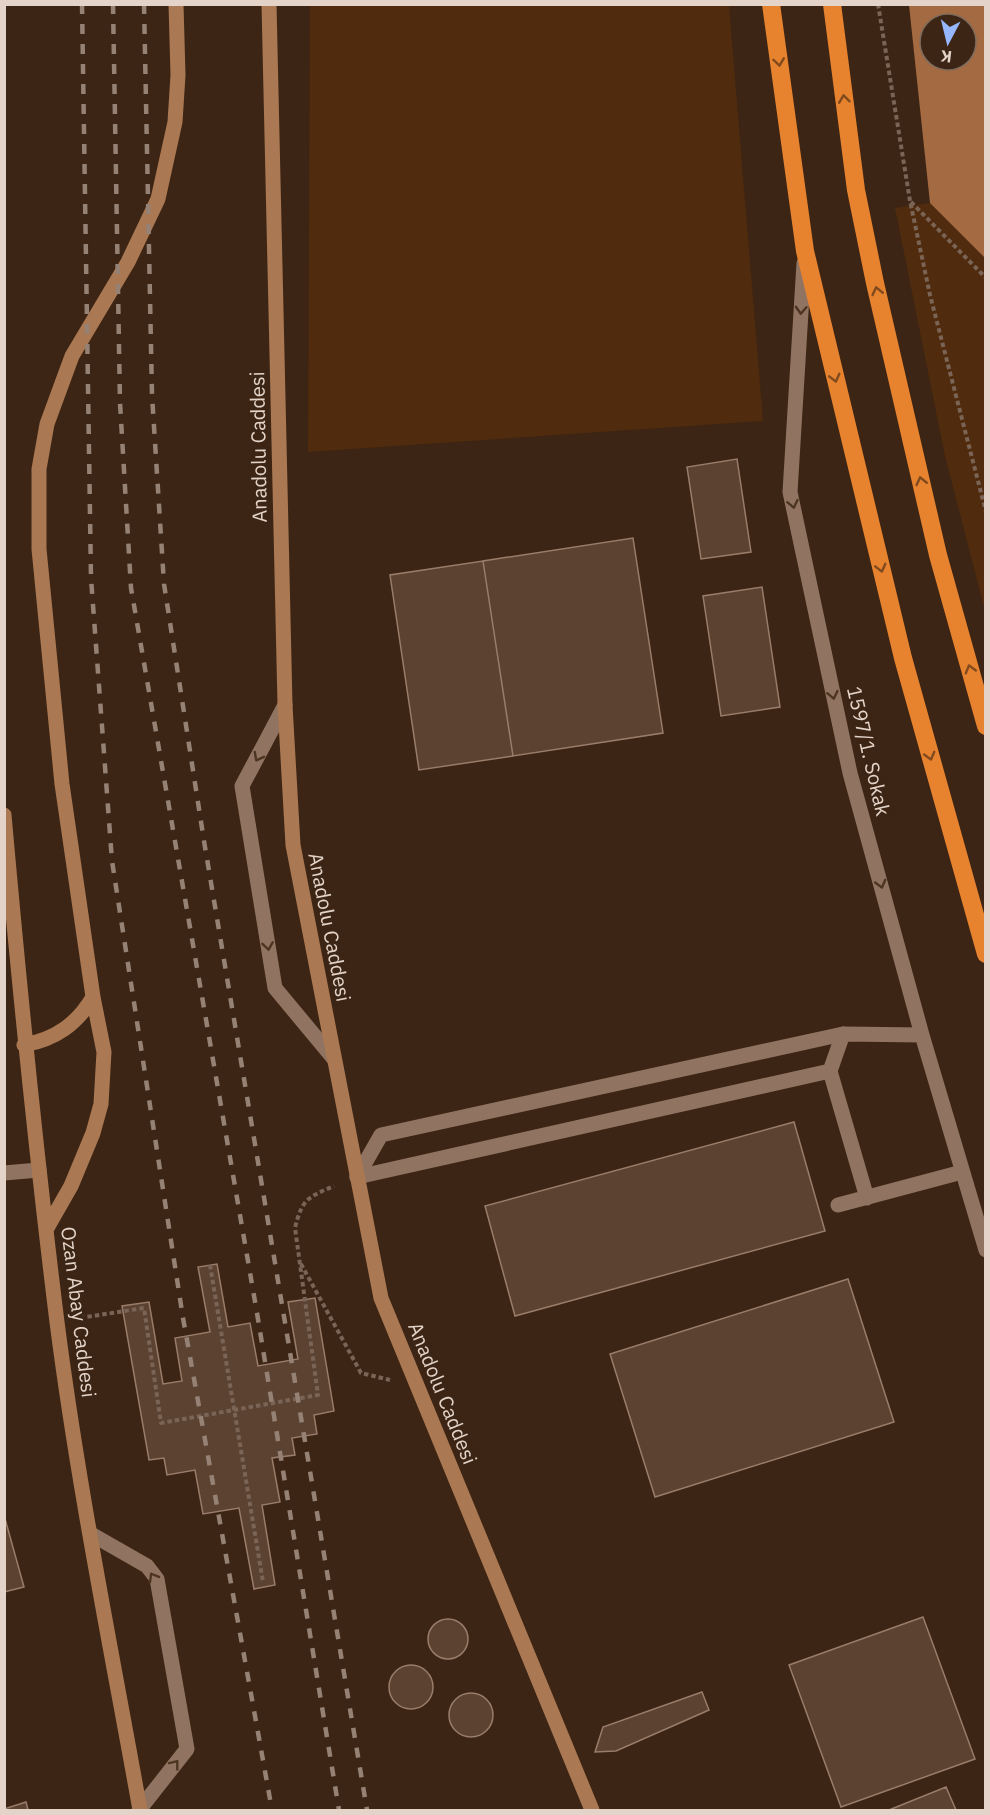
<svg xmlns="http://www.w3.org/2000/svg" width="990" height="1815" font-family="'IBM Plex Sans',sans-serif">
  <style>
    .green { fill: #502b0d }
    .water { fill: #a46a41; fill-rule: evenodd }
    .building { fill: #5b4231; stroke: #997d6a; stroke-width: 1.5 }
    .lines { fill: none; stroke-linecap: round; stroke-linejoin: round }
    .path { stroke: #796456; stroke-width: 4; stroke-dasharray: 4.5 3; stroke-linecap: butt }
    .lane { stroke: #907461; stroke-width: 15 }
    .street { stroke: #907461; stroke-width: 15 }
    .secondary { stroke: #aa7852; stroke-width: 15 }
    .highway { stroke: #e7822e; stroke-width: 18 }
    .rail { stroke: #958275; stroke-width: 4.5; stroke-dasharray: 10 10; stroke-linecap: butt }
    .oneway { stroke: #804a1e }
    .oneway2 { stroke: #4d3523 }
    .labels { text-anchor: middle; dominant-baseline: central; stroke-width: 6; stroke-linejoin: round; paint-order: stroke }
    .street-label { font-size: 20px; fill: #e3d3c9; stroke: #3c2514 }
  </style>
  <rect width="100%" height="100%" fill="#3c2514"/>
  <!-- green -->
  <path class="green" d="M310,5H729L763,421L308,452Z
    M930,203L985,258V611L945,456L895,208Z"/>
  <!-- water -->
  <path class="water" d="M909,5H985V258L930,203ZM930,24H966V60H930Z"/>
  <!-- building -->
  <path class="building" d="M737,459L751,552L701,559L687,467Z
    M633,538L663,733L513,756L483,561Z
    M483,561L513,756L419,770L390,575Z
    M762,587L780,707L721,716L703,596Z
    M794,1122L825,1231L515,1316L485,1206Z
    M217,1264L228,1327L250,1323L258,1366L298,1359L288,1302L315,1298L334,1411L314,1415L317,1434L292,1438L295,1455L272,1458L280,1502L262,1505L275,1585L254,1589L239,1508L203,1514L195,1470L167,1475L164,1458L149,1460L122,1306L149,1302L163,1384L182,1381L175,1338L210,1332L198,1267Z
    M848,1279L894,1422L655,1497L610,1354Z
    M4,1515L24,1587L4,1592Z
    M923,1617L975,1759L841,1807L789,1665Z
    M428 1639a20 20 0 1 1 40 0a20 20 0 1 1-40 0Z
    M389 1687a22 22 0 1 1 44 0a22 22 0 1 1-44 0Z
    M702,1692L709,1710L616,1751L595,1752L603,1727Z
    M449 1715a22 22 0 1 1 44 0a22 22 0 1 1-44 0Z
    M946,1787L956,1810H889Z
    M26,1802L28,1810H4V1809Z"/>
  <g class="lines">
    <!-- path -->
    <path class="path" d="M878,4L910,201L930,295L986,512
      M911,202L986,278
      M301,1264L361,1373L390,1380
      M210,1265L263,1582
      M80,1318L144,1308L161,1423L318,1395L295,1228C302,1199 308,1197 334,1186"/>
    <!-- lane -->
    <path class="lane" d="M285,705L242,786L275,988L334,1059
      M830,1071L867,1198
      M4,1173L39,1170
      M357,1177L830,1071L843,1034
      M838,1205L962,1172
      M91,1534L147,1566L157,1579L187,1749L139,1810"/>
    <!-- street -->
    <path class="street" d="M804,263L790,492L850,773L922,1035L986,1250
      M357,1177L381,1135L843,1034L922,1035"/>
    <!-- secondary -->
    <path class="secondary" d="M269,4L285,705L293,845L381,1298L592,1810
      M4,815C19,984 36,1153 57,1322C78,1486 111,1648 140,1810
      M24,1045C56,1039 77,1024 93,997
      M47,1228L71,1186L93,1133L101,1104L104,1052L93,997L62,784L39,549V469L47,424L72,356L128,262L158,199L175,122L178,75L176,4"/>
    <!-- highway -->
    <path class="highway" d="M771,4L805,251L903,658L986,954
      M832,4L856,190L875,283L938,555L986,726"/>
    <!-- rail -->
    <path class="rail" d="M82,4L91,578L112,861L183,1318L272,1810
      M113,4L120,403L131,588L257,1313L339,1810
      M144,4L152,395L164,584L204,841L367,1810"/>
  </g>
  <!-- one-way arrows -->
  <defs><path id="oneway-chevron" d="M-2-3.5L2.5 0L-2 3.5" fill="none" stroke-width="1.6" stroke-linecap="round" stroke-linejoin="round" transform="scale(1.5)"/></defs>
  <g class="oneway">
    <use href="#oneway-chevron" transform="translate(779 62) rotate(82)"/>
    <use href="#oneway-chevron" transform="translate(844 99) rotate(-97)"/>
    <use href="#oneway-chevron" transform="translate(877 291) rotate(-103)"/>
    <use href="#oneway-chevron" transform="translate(835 378) rotate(76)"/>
    <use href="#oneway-chevron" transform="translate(921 481) rotate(-103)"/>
    <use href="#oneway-chevron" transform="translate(881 568) rotate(76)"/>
    <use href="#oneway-chevron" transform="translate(970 669) rotate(-106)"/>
    <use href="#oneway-chevron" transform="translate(930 756) rotate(75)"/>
  </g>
  <g class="oneway2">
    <use href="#oneway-chevron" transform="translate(801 310) rotate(93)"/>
    <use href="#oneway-chevron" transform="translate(793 504) rotate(78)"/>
    <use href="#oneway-chevron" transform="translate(833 695) rotate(78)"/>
    <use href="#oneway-chevron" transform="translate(258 757) rotate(118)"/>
    <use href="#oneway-chevron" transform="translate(881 884) rotate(75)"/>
    <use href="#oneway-chevron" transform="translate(268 946) rotate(81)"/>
    <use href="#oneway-chevron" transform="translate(153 1577) rotate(-120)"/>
    <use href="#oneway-chevron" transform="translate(175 1764) rotate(-52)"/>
  </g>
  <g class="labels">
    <!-- street labels -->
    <g class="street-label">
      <text transform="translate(258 447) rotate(-91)">Anadolu Caddesi</text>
      <text transform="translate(869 751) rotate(77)">1597/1. Sokak</text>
      <text transform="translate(330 927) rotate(79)">Anadolu Caddesi</text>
      <text transform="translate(79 1312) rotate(83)">Ozan Abay Caddesi</text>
      <text transform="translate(443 1393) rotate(68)">Anadolu Caddesi</text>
    </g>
  </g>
  <!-- border -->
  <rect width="990" height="1815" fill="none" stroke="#e3d3c9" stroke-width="12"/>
  <!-- north arrow -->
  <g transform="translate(948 42) rotate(187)"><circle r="28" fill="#3c2514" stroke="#7f6b5c" stroke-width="1.5"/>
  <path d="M0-4.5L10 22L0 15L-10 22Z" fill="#96b6fd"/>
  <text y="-9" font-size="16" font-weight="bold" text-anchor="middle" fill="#e3d3c9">K</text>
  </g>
</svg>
